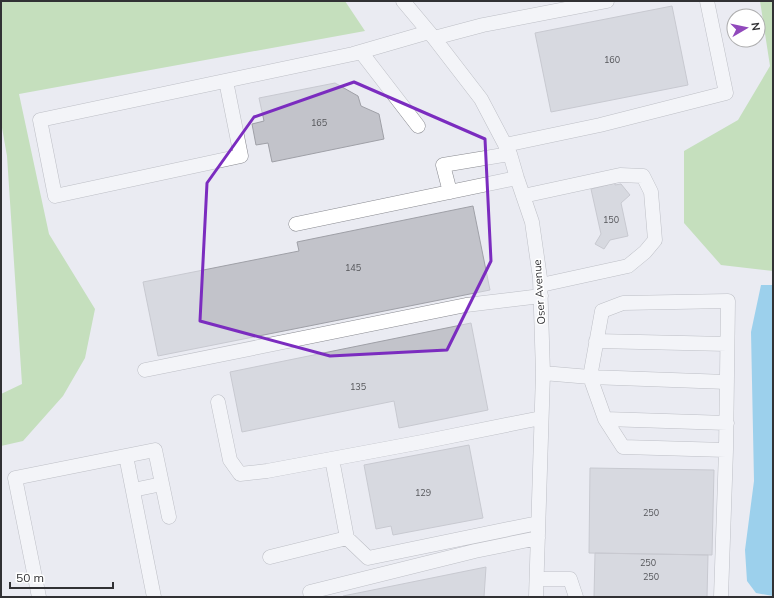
<svg xmlns="http://www.w3.org/2000/svg" width="774" height="598" font-family="Mulish,sans-serif">
  <style>
    .forest { fill: #99d07d }
    .water { fill: #3fb0e5 }
    .building { fill: #c2c3ca; stroke: #9fa0a7 }
    .lines { fill: none; stroke-linecap: round; stroke-linejoin: round }
    .minor-casing { stroke: #898a90; stroke-width: 15 }
    .minor { stroke: #fff; stroke-width: 14 }
    .marked { fill: none; stroke: #7b2cbf; stroke-width: 3; stroke-linejoin: round }
    .labels { text-anchor: middle; dominant-baseline: central; stroke-width: 3; stroke-linejoin: round; paint-order: stroke }
    .number-label { font-size: 9px; fill: #55565a }
    .street-label { font-size: 11px; fill: #313134; stroke: #fff }
  </style>
  <rect width="100%" height="100%" fill="#eaebf2"/>
  <!-- forest -->
  <path class="forest" d="M1,1H345L365,31L19,94L49,234L95,309L85,358L63,396L23,441L1,446V394L22,384L7,156L1,122Z
    M760,1H773V271L721,265L684,223V151L738,120L770,66Z"/>
  <!-- water -->
  <path class="water" d="M761,285H773V596L756,593L747,581L745,550L754,481L751,332Z"/>
  <!-- building -->
  <path class="building" d="M672,6L688,85L551,112L535,33Z
    M335,83L358,96L361,106L379,114L384,139L272,162L268,143L256,145L252,124L264,121L259,98Z
    M615,183V185L621,184L630,195L621,203L628,236L610,240L604,249L595,244L601,234L591,189Z
    M473,206L490,290L158,356L143,282L299,251L297,242Z
    M471,323L488,410L399,428L394,401L242,432L230,372Z
    M469,445L483,518L393,535L391,526L376,529L364,465Z
    M590,468L714,470L712,555L589,553Z
    M595,553L708,555L707,597H594Z
    M486,567L484,597H343V596Z"/>
  <g class="lines">
    <!-- minor casing -->
    <g class="minor-casing">
      <path id="minor" d="M403,1L434,38L481,99L510,154L517,178L532,222L540,278L543,373L536,597
        M434,38L483,25L607,1
        M361,52L418,126
        M226,81L241,156L55,196L40,120L353,54L429,32
        M505,145L600,125L726,93L707,1
        M450,192L443,165L510,154
        M523,196L620,175L643,176L651,192L655,240L645,252L628,266L541,285
        M296,224L517,178
        M596,341L727,344
        M145,370L466,305L541,296
        M543,373L590,377L602,311L623,303L728,301L726,450L721,597
        M218,402L230,460L240,474L267,471L422,442L541,418
        M605,419L727,423
        M726,450L623,447L605,419L590,377L727,382
        M126,456L154,597
        M332,459L347,538L368,558L538,523
        M133,490L162,484
        M270,557L347,538
        M537,579H570L576,597
        M39,597L15,478L155,450L169,517
        M311,597L310,592L475,551L538,538"/>
    </g>
    <!-- minor -->
    <use href="#minor" class="minor"/>
  </g>
  <!-- marked area -->
  <path d="M0 0H774V598H0ZM354,82L485,139L491,261L447,350L330,356L200,321L207,183L254,117Z" fill="#eaebf2" fill-opacity=".55" fill-rule="evenodd"/>
  <path class="marked" d="M354,82L485,139L491,261L447,350L330,356L200,321L207,183L254,117Z"/>
  <g class="labels">
    <!-- number labels -->
    <g class="number-label">
      <text x="612" y="59">160</text>
      <text x="319" y="122">165</text>
      <text x="611" y="219">150</text>
      <text x="353" y="267">145</text>
      <text x="358" y="386">135</text>
      <text x="423" y="492">129</text>
      <text x="651" y="512">250</text>
      <text x="648" y="562">250</text>
      <text x="651" y="576">250</text>
    </g>
    <!-- street labels -->
    <g class="street-label">
      <text transform="translate(539 292) rotate(-94)">Oser Avenue</text>
    </g>
  </g>
  <!-- border -->
  <rect width="774" height="598" fill="none" stroke="#313134" stroke-width="4"/>
  <!-- north arrow -->
  <g transform="translate(746 28) rotate(81)"><circle r="19" fill="#ffffff" stroke="#adadae"/>
  <path d="M0-3L7 15L0 10L-7 15Z" fill="#9149bc"/>
  <text y="-6" font-size="11" font-weight="bold" text-anchor="middle" fill="#313134">N</text>
  </g>
  <!-- scale -->
  <path d="M10 582v6h103v-6" fill="none" stroke="#313134" stroke-width="2"/>
  <text x="16" y="582" font-size="12" fill="#313134" stroke="#ffffff" stroke-width="3" paint-order="stroke">50 m</text>
</svg>
